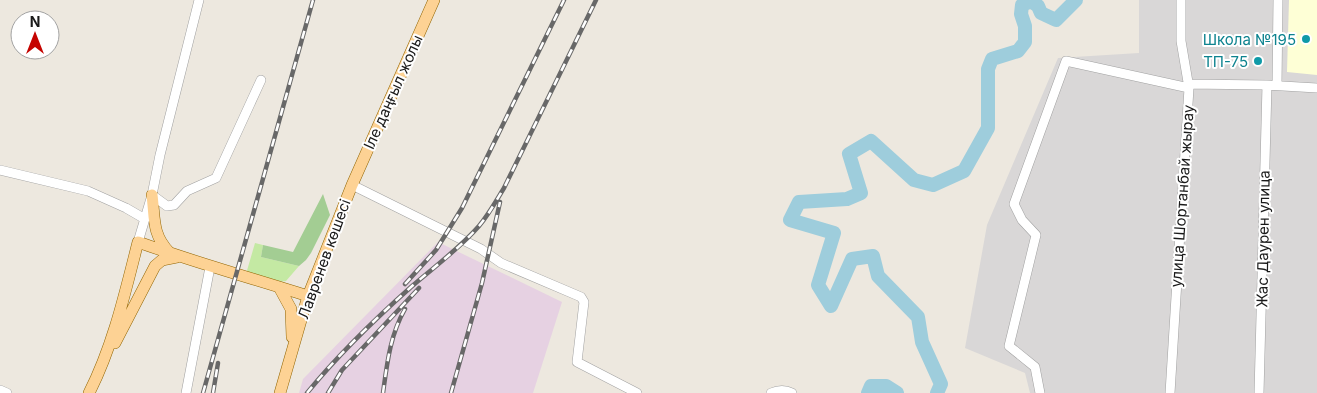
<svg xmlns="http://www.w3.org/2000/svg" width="1317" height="393" font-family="Inter,sans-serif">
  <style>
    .residential { fill: #d9d7d7 }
    .industrial { fill: #e6d1e2 }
    .education { fill: #feffd6 }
    .grass { fill: #c4e9a3 }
    .forest { fill: #a3cd93 }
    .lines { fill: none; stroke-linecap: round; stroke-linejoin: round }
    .river { stroke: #9ecddc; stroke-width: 14 }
    .minor-casing { stroke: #a1a1a1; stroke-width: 10 }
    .major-casing { stroke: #916400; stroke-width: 12 }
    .minor { stroke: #fff; stroke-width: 9 }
    .major { stroke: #fdd294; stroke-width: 11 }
    .rail-casing { stroke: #686868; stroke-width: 4.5 }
    .rail { stroke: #fff; stroke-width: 2.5; stroke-dasharray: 8; stroke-linecap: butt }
    .culture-dot { fill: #0f9aa8; stroke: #fff; stroke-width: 2 }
    .labels { text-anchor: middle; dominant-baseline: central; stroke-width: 4; stroke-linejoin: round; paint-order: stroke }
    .culture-label { font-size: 15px; fill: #0d838f; stroke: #fff; text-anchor: end }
    .street-label { font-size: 15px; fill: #1a1a1a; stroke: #fff }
  </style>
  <rect width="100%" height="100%" fill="#ede8df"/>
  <!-- residential -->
  <path class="residential" d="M1139,0H1317V393H1030L1025,373L965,348L987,225L1058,58L1139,53Z"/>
  <!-- industrial -->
  <path class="industrial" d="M438,242L562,302L533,393H299L303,379Z"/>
  <!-- education -->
  <path class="education" d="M1289,0H1317V75L1287,72Z"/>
  <!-- grass -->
  <path class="grass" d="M255,243L263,245L261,257L299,266L286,281L279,282L246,274Z"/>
  <!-- forest -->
  <path class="forest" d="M323,194L330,215L311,253L306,260L299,266L261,257L263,245L293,252Z"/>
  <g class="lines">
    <!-- river -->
    <path class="river" d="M868,393L871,386H886L897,393
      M937,393L941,384L922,342L918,317L878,276L873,256L852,259L831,306L818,285L834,233L790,220L799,202L847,199L861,193L849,154L871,141L914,180L933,185L964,171L988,128V69L992,59L1018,51L1025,42V26L1021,14L1022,5L1031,1L1038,6L1041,13L1056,20L1076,0"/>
    <!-- minor casing -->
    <g class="minor-casing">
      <path id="minor" d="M1188,84L1267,85L1317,88
        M1277,85L1278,0
        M0,170L88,191L126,208L145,219
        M352,185L481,249L501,263L581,297L584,302L577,362L637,393
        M152,195L167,206L174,205L187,191L216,178L261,80
        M138,242L152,195L160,155L199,0
        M0,390L7,393
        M186,393L210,267
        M771,393C778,390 786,390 792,393
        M1040,393L1035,367L1009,346L1036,235L1022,220L1014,204L1066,61L1189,88
        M1170,393L1189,88L1181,41V0
        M1259,393L1267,85"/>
    </g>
    <!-- major casing -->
    <g class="major-casing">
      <path id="major" d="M152,195C155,219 152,234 169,252
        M279,287L291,309L292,337
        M115,343L155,266L162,260L177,257
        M89,393C113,346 125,293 138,242C194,262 251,278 308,296
        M280,393L308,296L352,185L434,0"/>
    </g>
    <!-- minor -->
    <use href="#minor" class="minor"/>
    <!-- major -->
    <use href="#major" class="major"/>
    <!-- rail casing -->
    <g class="rail-casing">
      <path id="rail" d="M405,284L436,250L462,208L564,0
        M203,393L313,0
        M213,393L218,363
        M307,393C338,355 374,320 411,287C434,267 459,249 479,226C489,214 496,201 504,188L596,0
        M328,393L342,370L419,288
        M383,393C387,364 390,335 405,309
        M451,393L482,283L500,202"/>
    </g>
    <!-- rail -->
    <use href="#rail" class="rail"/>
  </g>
  <!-- markers -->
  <g class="culture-dot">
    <circle cx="1306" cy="39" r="5"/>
    <circle cx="1258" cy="61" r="5"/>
  </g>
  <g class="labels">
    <!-- culture labels -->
    <g class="culture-label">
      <text x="1296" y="39">Школа №195</text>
      <text x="1248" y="61">ТП-75</text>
    </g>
    <!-- street labels -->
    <g class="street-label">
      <text transform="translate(393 92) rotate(-66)">Іле даңғыл жолы</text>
      <text transform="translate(1182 196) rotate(-86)">улица Шортанбай жырау</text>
      <text transform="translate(1263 239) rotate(-89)">Жас Даурен улица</text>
      <text transform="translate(324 259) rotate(-70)">Лавренев көшесі</text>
    </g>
  </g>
  <!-- north arrow -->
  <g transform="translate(35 35)"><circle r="24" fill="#ffffff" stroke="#a3a3a3"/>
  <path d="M0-4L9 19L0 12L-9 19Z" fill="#c50400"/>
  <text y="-8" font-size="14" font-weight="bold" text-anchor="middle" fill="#1a1a1a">N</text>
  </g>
</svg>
